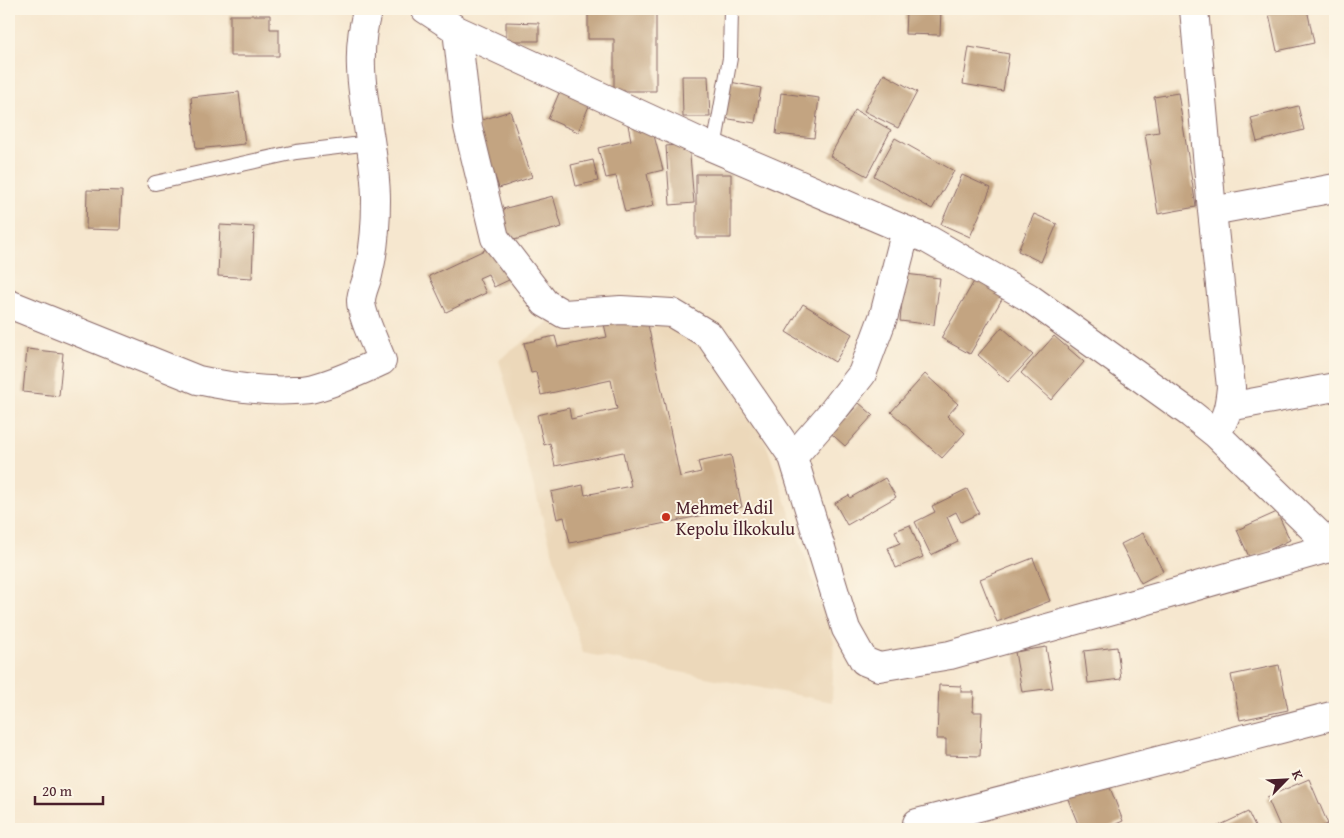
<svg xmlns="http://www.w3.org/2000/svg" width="1344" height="838" font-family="'Gentium Book Plus',serif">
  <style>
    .built { fill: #ecd8ba }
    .building { fill: #c3a481 }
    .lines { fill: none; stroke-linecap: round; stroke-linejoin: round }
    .lane-casing { stroke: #866564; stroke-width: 16 }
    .street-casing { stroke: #866564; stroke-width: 30 }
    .lane { stroke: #fff; stroke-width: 14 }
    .street { stroke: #fff; stroke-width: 28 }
    .poi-dot { fill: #c8321e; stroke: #fcf5e5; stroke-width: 2 }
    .labels { text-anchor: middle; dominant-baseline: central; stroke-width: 4; stroke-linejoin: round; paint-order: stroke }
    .poi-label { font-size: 18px; fill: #4a1f2b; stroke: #fcf5e5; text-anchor: start }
  </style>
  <rect width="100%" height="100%" fill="#fcf5e5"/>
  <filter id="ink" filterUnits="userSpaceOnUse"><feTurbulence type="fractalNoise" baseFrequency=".02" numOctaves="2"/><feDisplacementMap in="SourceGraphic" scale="10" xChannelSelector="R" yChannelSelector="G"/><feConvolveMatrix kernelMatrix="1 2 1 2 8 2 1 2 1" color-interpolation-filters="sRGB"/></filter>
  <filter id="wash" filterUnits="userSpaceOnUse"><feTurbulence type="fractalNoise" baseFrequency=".0096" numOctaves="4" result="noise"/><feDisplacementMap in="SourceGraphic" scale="20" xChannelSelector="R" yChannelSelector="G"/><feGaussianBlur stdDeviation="1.12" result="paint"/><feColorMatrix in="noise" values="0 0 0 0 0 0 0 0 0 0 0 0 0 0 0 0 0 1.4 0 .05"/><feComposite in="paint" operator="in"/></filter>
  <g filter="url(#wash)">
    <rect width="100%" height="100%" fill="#f6e7cf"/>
    <!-- built -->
    <path class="built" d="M663,305L751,400L834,641L832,702L583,653L547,534L499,360L566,310Z"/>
    <g id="blocks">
      <!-- building -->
      <path class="building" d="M588,9H656V91H614V39H588Z
        M880,9H941L940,35L905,34L906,11L880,10Z
        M1268,9H1307L1314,43L1277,51Z
        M230,15H270V29H279V56H230Z
        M506,22L539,23V41H506Z
        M969,47L1009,54L1003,91L963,84Z
        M884,74L917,92L898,128L864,111Z
        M682,76H708L710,117H683Z
        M730,82L761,88L755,123L723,118Z
        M562,86L592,99L578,132L548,119Z
        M239,92L245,144L196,149L191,97Z
        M781,93L819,98L814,138L776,134Z
        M1178,93L1196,207L1158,214L1145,134L1159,132L1154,97Z
        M1298,106L1304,130L1257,142L1251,118Z
        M855,110L891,130L867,176L830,156Z
        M510,111L532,177L499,188L476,122Z
        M650,120L663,170L647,174L654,206L625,212L616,176L606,178L598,148L631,140L628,125Z
        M895,138L954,171L932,209L874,176Z
        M689,144L694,203L670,205L666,146Z
        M593,160L598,181L576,186L571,165Z
        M696,174H731V238H696Z
        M962,175L991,188L970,237L941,224Z
        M87,190L122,191L120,230L86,229Z
        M553,196L562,227L503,243L495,211Z
        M1034,214L1057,224L1041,262L1018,251Z
        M220,225L254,227L252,278L218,276Z
        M495,245L511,279L494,287L488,274L479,278L486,293L446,312L429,276Z
        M905,274L940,278L934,325L900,321Z
        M976,278L1005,294L970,354L941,338Z
        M803,304L852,334L835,362L786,332Z
        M646,315L680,477L701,472L698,462L731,455L742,507L570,543L564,517L557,519L551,492L583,485L585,495L631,486L623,452L555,466L550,443L544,445L537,415L569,408L571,419L617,409L611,380L541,395L536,372L531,373L524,343L555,336L558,347L607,337L604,324Z
        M1002,327L1033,355L1008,382L978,355Z
        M1054,336L1084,362L1051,400L1021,373Z
        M27,349L63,353L59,396L23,392Z
        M925,374L958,404L947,416L965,433L942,458L891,412Z
        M859,403L873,415L845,446L825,428L839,412L846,418Z
        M885,478L896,497L847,525L835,503L849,495L850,498Z
        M967,489L979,513L961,522L956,512L947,517L958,542L931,555L915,522L935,512L932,506Z
        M1277,512L1290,540L1250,559L1237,530Z
        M910,525L923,557L896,568L888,548L900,543L895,531Z
        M1143,533L1163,571L1141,583L1121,544Z
        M1033,558L1050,601L997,622L980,579Z
        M1046,647L1053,688L1022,692L1015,652Z
        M1117,647L1121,679L1088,683L1084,651Z
        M1279,665L1288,710L1240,720L1231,675Z
        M939,685L961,686V692H974L973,712H982L980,756L946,755V739H937Z
        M1309,779L1328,824L1316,829H1281L1267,797Z
        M1107,780L1123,821L1104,829H1080L1067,797Z
        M1248,812L1256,829H1212Z"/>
    </g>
  </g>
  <g filter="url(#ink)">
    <use href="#blocks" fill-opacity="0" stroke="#866564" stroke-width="1"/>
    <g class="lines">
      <!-- lane casing -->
      <g class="lane-casing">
        <path id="lane" d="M714,148L730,58L731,9
          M155,183L296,152L370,143"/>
      </g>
      <!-- street casing -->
      <g class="street-casing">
        <path id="street" d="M425,9L457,30L702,143L929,240L1028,297L1191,414L1216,434L1335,550
          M1194,9L1212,211L1231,387C1229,408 1227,416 1216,434
          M457,30L468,127L495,238L545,303L564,314L621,310L672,313L709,335L793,457L846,629L864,661L879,667L950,655L1134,604L1332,547
          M1212,211L1335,188
          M9,304L198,380C230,387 262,392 294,390C301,390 308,390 314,388C338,382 360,371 382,361C377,347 361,315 361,301C361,293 366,283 368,275C374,251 376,225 376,200C376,136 348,72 368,9
          M1229,407L1335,387
          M793,457L833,411L862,374L884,315L906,230
          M917,823L1335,715"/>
      </g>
      <!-- lane -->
      <use href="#lane" class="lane"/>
      <!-- street -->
      <use href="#street" class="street"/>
    </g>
  </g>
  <!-- markers -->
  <circle class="poi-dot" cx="666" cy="517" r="5"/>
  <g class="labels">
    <!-- poi labels -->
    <g class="poi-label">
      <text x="676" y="507">Mehmet Adil<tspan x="676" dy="21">Kepolu İlkokulu</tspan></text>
    </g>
  </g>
  <!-- margin -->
  <rect width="1344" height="838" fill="none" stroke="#fcf5e5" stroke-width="30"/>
  <!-- north arrow -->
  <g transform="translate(1286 780) rotate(66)" stroke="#fcf5e5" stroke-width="4" paint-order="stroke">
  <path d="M0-4L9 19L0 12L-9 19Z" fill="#4a1f2b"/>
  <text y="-8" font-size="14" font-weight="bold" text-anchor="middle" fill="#4a1f2b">K</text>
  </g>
  <!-- scale -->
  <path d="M35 796v8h68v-8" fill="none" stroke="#4a1f2b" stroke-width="2.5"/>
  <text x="42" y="796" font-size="15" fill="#4a1f2b" stroke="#fcf5e5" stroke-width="4" paint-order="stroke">20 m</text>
</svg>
